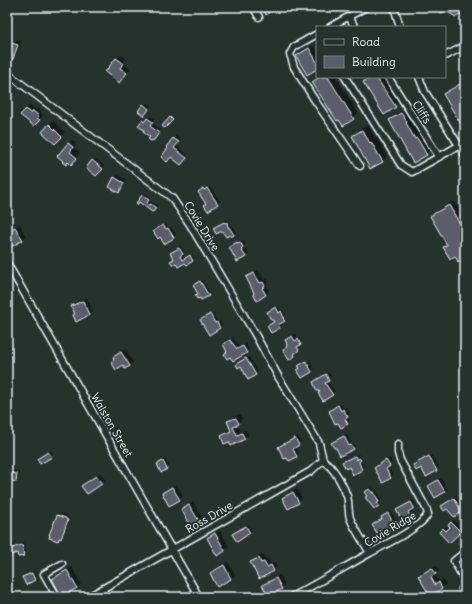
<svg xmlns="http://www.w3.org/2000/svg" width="472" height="604" font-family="Delius,sans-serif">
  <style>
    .shadow { fill: #0007 }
    .building { fill: #5c5d6a; stroke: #e8f1f8 }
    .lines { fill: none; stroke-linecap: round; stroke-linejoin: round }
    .minor-casing { stroke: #e8f1f8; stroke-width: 9 }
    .minor { stroke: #26332d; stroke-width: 6 }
    .labels { text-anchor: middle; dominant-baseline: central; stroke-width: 4; stroke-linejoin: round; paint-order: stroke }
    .street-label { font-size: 11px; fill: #e8f1f8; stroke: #26332d }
  </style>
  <rect width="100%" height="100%" fill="#26332d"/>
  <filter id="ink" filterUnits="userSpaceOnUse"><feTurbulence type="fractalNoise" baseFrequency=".025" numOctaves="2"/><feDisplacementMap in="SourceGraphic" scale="8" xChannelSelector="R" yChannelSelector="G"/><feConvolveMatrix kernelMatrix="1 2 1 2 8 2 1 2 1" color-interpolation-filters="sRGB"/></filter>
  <g filter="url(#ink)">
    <!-- shadow -->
    <path class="shadow" d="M349,23L351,27H342Z
      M8,40L14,42L17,40L21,41L17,54L13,58L7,56V41Z
      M313,45L317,51V68L297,56Z
      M121,54L126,59L123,63L130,69L123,78L106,72Z
      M318,77H336L358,113L353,118L313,82Z
      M370,77H384L400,101L395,107L364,83Z
      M465,80V129L444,94L450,89Z
      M7,94L11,96L7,103Z
      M146,103L151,106L146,112L144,105Z
      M30,105L36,110L38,108L42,112L40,113L43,115L38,121L26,109Z
      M407,108L410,118L421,135L422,133L432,149L426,154L390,120L395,115Z
      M150,116L155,119L152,123L160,130L156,136L151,137L145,130L143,121L145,119L146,120Z
      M53,121L65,132L55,143L43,131Z
      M368,125L375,138L377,137L387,156L382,161L353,136L358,131Z
      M176,136L181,139L176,145L188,155L183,161L167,146Z
      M72,140L76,143L73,147L80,153L75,159L69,161L58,156Z
      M95,159L104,166L99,173L93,161Z
      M118,175L126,180L121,189L115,178Z
      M206,187L207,189L210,187L220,201L208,209L207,203L202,189Z
      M145,193L151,198L149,201L158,205L152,211L139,201L137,203Z
      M454,201L465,219V257L455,255L444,247L447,244L432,216L437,211Z
      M227,220V221H229L231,226L232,225L236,232L232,236L217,226Z
      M19,224L26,236L22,239L7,242V232Z
      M166,224L169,228L171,227L176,235L173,237L157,229Z
      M239,240L240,242L243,240L245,244L243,246L248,254L238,261L230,247Z
      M181,246L184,251L182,254L185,258L192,254L195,258L187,264L186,261H172L174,258L171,253Z
      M258,270L264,280L267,279L269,282L266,284L269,291L266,295L256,293L247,277Z
      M202,280L210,293L208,295L196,296L198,293L196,283Z
      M87,298L93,311L89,314L76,313L73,306L77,303Z
      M278,306L281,311L283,310L286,318L280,323L282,325L279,328L269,326L275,321L268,312Z
      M212,313L218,322L220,321L222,325L220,327L201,320Z
      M295,334L298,339L300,338L302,341L299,344L301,347L296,351L297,353L294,355L284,350L287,347L288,338Z
      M233,338L240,347L246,344L249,349L246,352L228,351L224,344Z
      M125,349L133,362L129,366L123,364L114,357Z
      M249,357L258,372L256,374L240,362Z
      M309,360L314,369L302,377L298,370L302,364Z
      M328,373L331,377L327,381L335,392L323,400L317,380Z
      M341,404L344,409L346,407L350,414L347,416L350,421L347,423L330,411Z
      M240,414L242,419L237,424L241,432L246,430L248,435L244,439L230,440L222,436L226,432L232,429L228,422L232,418Z
      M347,435L352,445L354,444L355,446L353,449L335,441Z
      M298,436L301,442L295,447L299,453L289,460L281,445Z
      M51,450L53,454L51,456L38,459Z
      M358,454L360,458L362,457L360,459L364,467L353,473L349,466L344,462Z
      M431,455L439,467L427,476L421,466L417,463Z
      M389,458L392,463L388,467L393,475L390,477L375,468Z
      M165,459L169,466L167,469L158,464Z
      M7,469L19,472L18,478L15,481L7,479Z
      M100,473L105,480L101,483L82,486Z
      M441,478L447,489L435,497L431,484Z
      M176,484L183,496L179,499L163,493Z
      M372,487L375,492L377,491L381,498L379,500L381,503L378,505L370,504L366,497L368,496L365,492Z
      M297,489L302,498L298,502L284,498L287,494Z
      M456,496L464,509L461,511L442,506Z
      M413,500L416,505L410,509L414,516L405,522L400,508Z
      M193,502L202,517L198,520L182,510Z
      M391,512L398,525L389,531L383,519L384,515Z
      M61,513L68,515L67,517L70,518L64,535L58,540L57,520Z
      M454,520L462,529L449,542L440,532L446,526L449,529L451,527L449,525Z
      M248,524L252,530L249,533L234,534Z
      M219,530L229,546L218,554L208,538Z
      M13,542L14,546L24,543L26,552L24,555L18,556V552L7,554V544Z
      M263,554L266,560L268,559L271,564L275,562L277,566L274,570L251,562Z
      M228,562L235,575L231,578L217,586L211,573L215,569Z
      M436,565L439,570L435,574L439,582L443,579L446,584L442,588L430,594L420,576L423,572Z
      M72,567L81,584L77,588L62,596L53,579L57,575Z
      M34,571L37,577L27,583L24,578Z
      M280,575L285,584L281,588L263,586L267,582Z
      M387,592L390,597H379Z"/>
    <!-- building -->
    <path class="building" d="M262,7H274L268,10L269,13L266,15Z
      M437,7H464L465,12L456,17L446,11L441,13Z
      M12,43L18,45L13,59L7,57V44L11,45Z
      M309,48L317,62V69L307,75L296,56Z
      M116,58L123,63L120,68L127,73L119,83L105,72Z
      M320,77H328L354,119L343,126L339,120L337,121L312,82Z
      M371,77H376L396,107L384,115L363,82Z
      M465,81V131L443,94Z
      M143,104L149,109L144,116L138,111Z
      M26,109L31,114L33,111L39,116L37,118L40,120L34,126L20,115Z
      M401,113L407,122L406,123L415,139L417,138L427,155L413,163L389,120Z
      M170,117L173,120L165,128L162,126Z
      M147,118L153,122L150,126L159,133L154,140L151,141L148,139L150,137L143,132L144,130L138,126L142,120L144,122Z
      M49,124L62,137L55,144L42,132Z
      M362,130L370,143L371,142L383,162L370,169L352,136Z
      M173,138L179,142L174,148L187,158L181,165L171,157L167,162L161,157L168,148L166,147Z
      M68,143L73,147L70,152L77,158L71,165L68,162L66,165L62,162L63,161L57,156Z
      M92,160L103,169L96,176L86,168Z
      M114,177L124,183L119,193L109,187Z
      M203,188L204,190L207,188L218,204L208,211L204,205L206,204L198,192Z
      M142,195L149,200L147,203L149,205L151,204L156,208L154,211L152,212L139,202L137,205L136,203Z
      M449,205L465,233V258L458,262L455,256L450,259L443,247L447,245L430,216Z
      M224,222L225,223L227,222L228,227H229L234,235L231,237L230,235L226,237L222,231L216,234L213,228Z
      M163,225L166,229L168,228L174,238L164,244L160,237L158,239L153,231Z
      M15,227L23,240L9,248L7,244V231Z
      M237,242V243L240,242L243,247L241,249L246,257L237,262L229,247Z
      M179,248L183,254L180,256L182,260L190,255L193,261L187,265L185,263L178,267L176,263L173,265L170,261L174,259L170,253Z
      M254,273L260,283L263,282L265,286L262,288L266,295L257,301L253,294L254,293L246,277Z
      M200,281L209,296L201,300L200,298L197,299L195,295L198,294L193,285Z
      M83,301L89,315L76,322L73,315L75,314L71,306Z
      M276,307L279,313L281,311L284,318L283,319L285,321L278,325L280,328L271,333L267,326L274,322L273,320H271L267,312Z
      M210,314L215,323L217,322L220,328L209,335L200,320Z
      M292,336L295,341L298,339L301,345L297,347L299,350L294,354L295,356L289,360L283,350L286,348L287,344L285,340Z
      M230,340L237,349L243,346L247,353L233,361L230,357L227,359L224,354L227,352L223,344Z
      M121,352L130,366L125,369L123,365L116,370L111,362L114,360L113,357Z
      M246,358L256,375L248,380L241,366L238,368L236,364Z
      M306,361L312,372L302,378L297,370L300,368L298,366Z
      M326,374L329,381L325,383L333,395L323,401L318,393L320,392L319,391H317L313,382Z
      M338,405L341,411L343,409L348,417L345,419L348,424L341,428L338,423L335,424L329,411Z
      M236,418L239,424L233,427L237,435L242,433L245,439L231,446L229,442L224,444L221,436L231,431L227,421Z
      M344,436L349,446L351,445L354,449L340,456L336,448H334L331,443Z
      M295,438L299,445L293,449L297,457L289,461L287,458L284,459L278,447Z
      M48,452L52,457L40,464L37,459Z
      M355,456L357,460L359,458L361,460L359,462L362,470L353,475L349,467L346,469L342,462Z
      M429,456L437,471L426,477L421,468L416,471L413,465Z
      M386,460L390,466L386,469L391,478L383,483L374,468Z
      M163,461L167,469L161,473L157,464Z
      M7,472L17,474L16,482L7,480Z
      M96,476L102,484L87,494L81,486Z
      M438,480L445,492L435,498L428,486Z
      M172,487L180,500L169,506L162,493Z
      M370,489L372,493L374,492L379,502L377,503L379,506L374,509L365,497L367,496L364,492Z
      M293,492L299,503L288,509L282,498Z
      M454,498L462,512L454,517L447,509L444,511L441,506Z
      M411,502L414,508L408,512L412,519L404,524L396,510Z
      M189,505L199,521L191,526L181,509Z
      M388,513L396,528L389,532L387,528L377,533L372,525L382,519L381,517Z
      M57,515L66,518V519L68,520L61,539L59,538L58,541L49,538L50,535H49Z
      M451,522L461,532L449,543L439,532L443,528L446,531L450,527L448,525Z
      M246,526L250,533L237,542L232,534Z
      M215,533L225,551L217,556L207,538Z
      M11,544L12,548L22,545L24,556L18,557L17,553L7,556V545Z
      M259,558L261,563L264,562L267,567L271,565L274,571L259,579L250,562Z
      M224,565L231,579L217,587L210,573Z
      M432,568L436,574L431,577L435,585L439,582L442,589L430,596L418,576Z
      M67,570L77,588L62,597L52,579Z
      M32,573L35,580L26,585L22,577Z
      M276,578L282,589L268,596L262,585Z"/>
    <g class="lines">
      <!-- minor casing -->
      <g class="minor-casing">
        <path id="minor" d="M253,7L259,17
          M394,7L400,27
          M349,17L355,27
          M330,27L366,7
          M317,34L294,47L290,54L294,67L314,99L360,166
          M445,56L465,46
          M7,73L172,198L189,223L256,336L279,378L319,443L323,460L311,471L88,597
          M345,77L401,165L412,172L460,145
          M388,77L439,157
          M419,77L425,92L465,155
          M7,263L199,597
          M323,460C334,468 342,483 347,496C349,503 348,511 350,518C355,530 363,541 370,553
          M465,552L454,561L465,581
          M465,585L462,589L465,596
          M102,589L107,597
          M57,597L44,574L62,564
          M291,597C318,583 343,568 370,553C384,545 421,528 428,514L426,508L400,460L398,453V444"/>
      </g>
      <!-- minor -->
      <use href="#minor" class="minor"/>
    </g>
  </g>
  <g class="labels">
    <!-- street labels -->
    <g class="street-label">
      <text transform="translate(422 112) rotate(57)">Cliffs</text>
      <text transform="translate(202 226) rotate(58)">Covie Drive</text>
      <text transform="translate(112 425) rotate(60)">Walston Street</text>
      <text transform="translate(209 517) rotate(-30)">Ross Drive</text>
      <text transform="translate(390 529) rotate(-31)">Covie Ridge</text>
    </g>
  </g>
  <!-- margin -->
  <rect width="472" height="604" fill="none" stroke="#26332d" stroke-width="24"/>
  <rect x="12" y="12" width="448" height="580" fill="none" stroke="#e8f1f8" stroke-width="1.5" filter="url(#ink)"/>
  <!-- legend -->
  <rect x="316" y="26" width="130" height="52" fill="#26332d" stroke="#747f7e"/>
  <rect x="324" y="39" width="20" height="6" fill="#26332d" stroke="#747f7e"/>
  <text x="352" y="46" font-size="12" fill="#e8f1f8">Road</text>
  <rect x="324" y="56" width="20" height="12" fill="#5c5d6a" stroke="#747f7e"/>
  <text x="352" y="66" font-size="12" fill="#e8f1f8">Building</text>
</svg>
